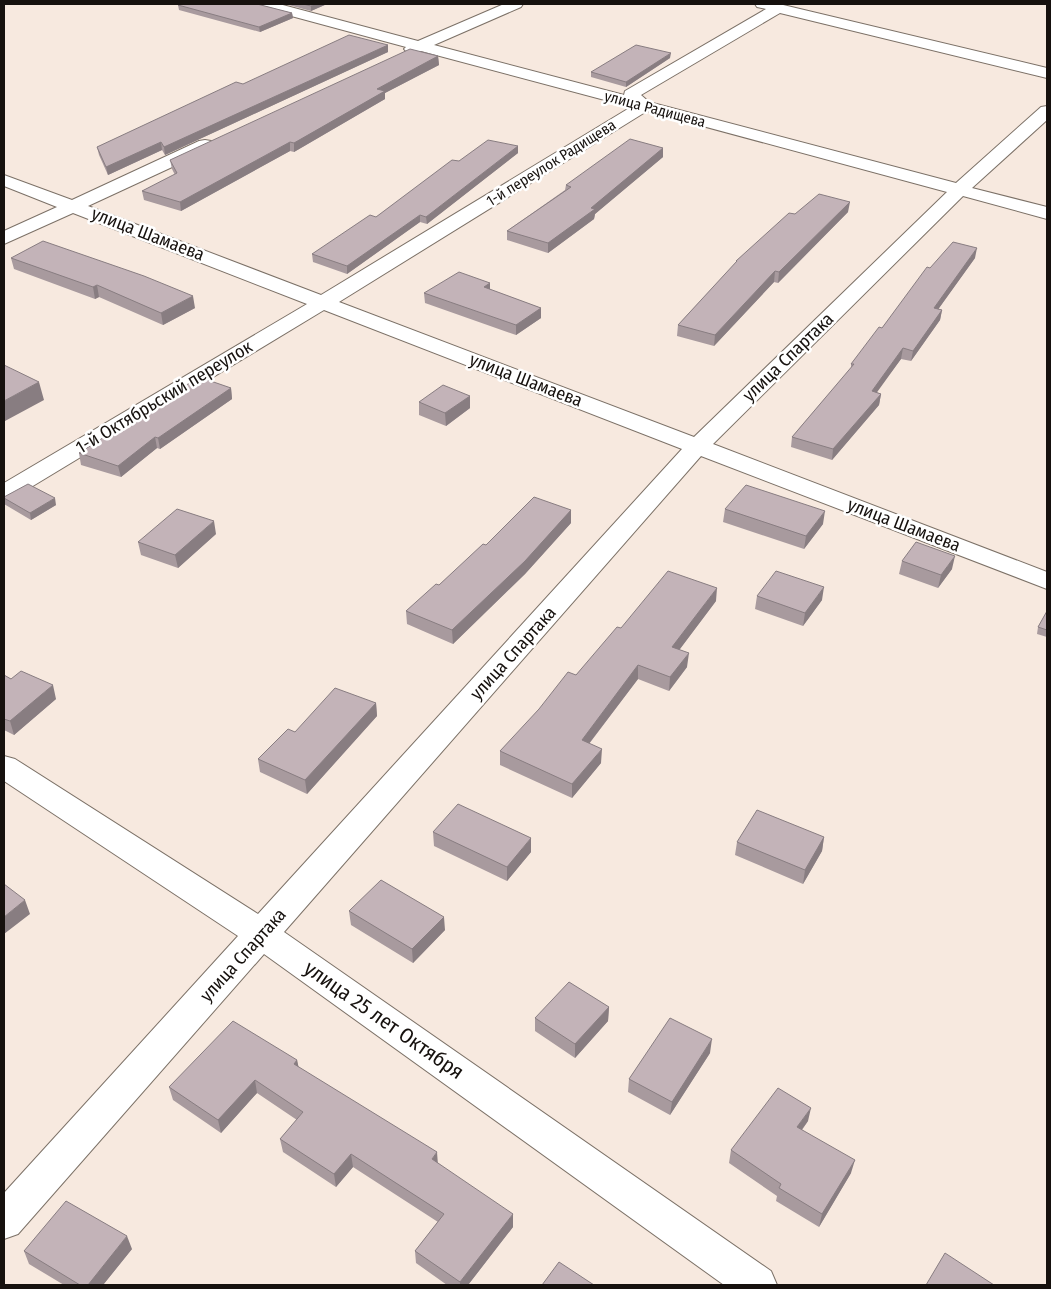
<svg xmlns="http://www.w3.org/2000/svg" width="1051" height="1289" font-family="'Fira Sans Condensed',sans-serif">
  <style>
    .lines { fill: none; stroke-linecap: round; stroke-linejoin: round }
    .minor-casing { stroke: #7c7167; stroke-width: 2 }
    .minor { fill: #fff; fill-rule: evenodd }
    .wall { fill: #a89a9e }
    .shaded-wall { fill: #887d81 }
    .building { fill: #c3b3b8; stroke: #887d81 }
    .labels { text-anchor: middle; dominant-baseline: central; stroke-width: 5; stroke-linejoin: round; paint-order: stroke }
    .far-street-label { font-size: 15px; fill: #16110e; stroke: #fff }
    .street-label { font-size: 18px; fill: #16110e; stroke: #fff }
    .near-street-label { font-size: 21px; fill: #16110e; stroke: #fff }
  </style>
  <rect width="100%" height="100%" fill="#f7e9df"/>
  <g class="lines">
    <!-- minor casing -->
    <g class="minor-casing">
      <path id="minor" d="M256,4H279L418,41L504,4H523L521,7L434,45L624,95L625,91L766,9L757,7L755,4H779L1047,68V78L780,13L641,95L649,102L956,183L1041,107L1047,106V120L972,188L1047,207V219L963,196L713,444L1047,572V589L701,456L284,932L771,1271L777,1285H724L264,954L18,1234L4,1239V1193L238,936L4,781V756L15,759L258,914L682,449L324,310L13,498L4,500V483L307,304L73,213L4,244V231L57,207L4,186V175L72,200L199,141L205,140L211,141L214,145L211,149L88,206L321,295L631,107L421,51L412,54L407,52L404,49L406,47L258,7ZM647,111L947,192L694,437L339,302Z"/>
    </g>
    <!-- minor -->
    <use href="#minor" class="minor"/>
  </g>
  <!-- wall -->
  <path class="wall" d="M177,4H257L292,13L293,18L260,32L179,10L178,5L180,4Z
    M285,4H327L311,11Z
    M388,45V52L165,155L162,150L108,175L99,155L97,147L243,84Z
    M438,56L439,65L385,93V99L294,152L290,151L181,211L144,200L142,191L175,175L172,169L170,160Z
    M670,58L626,87L591,77V72Z
    M518,146V153L427,224L420,222L347,274L313,262L312,254L376,217L459,161Z
    M663,148V157L595,214L594,219L548,253L507,240V231L565,190L566,185Z
    M848,212L778,283L774,282L714,346L677,336L678,325L736,263V261L795,214Z
    M11,258L195,308L163,325L99,297L95,299L14,269Z
    M975,258L938,309L942,310L940,320L911,361L901,359L876,392L881,394L879,405L832,460L791,447L792,437L851,368V364L882,328L930,268Z
    M490,283V290L541,308V318L516,335L425,303L424,293Z
    M231,388L232,399L160,449L157,448L121,477L81,465L79,453Z
    M470,396V408L446,426L419,415V402Z
    M4,497L56,505L31,520L4,504Z
    M725,509L823,524L804,549L723,522Z
    M571,523L525,574L453,644L407,624L406,611L439,585L486,545Z
    M216,534L178,568L141,555L138,542Z
    M902,561L952,569L938,588L899,574Z
    M757,596L822,600L803,626L755,609Z
    M716,601L679,650L687,667L669,691L638,679L589,744L601,763L572,798L500,765V751L576,675L621,628Z
    M1047,611V637L1037,634L1038,627Z
    M4,675L11,679L56,699L14,735L4,730Z
    M376,703L377,716L307,794L260,772L258,759L295,732Z
    M433,832L531,852L507,881L434,846Z
    M824,837L822,851L803,884L735,855L737,842Z
    M349,911L445,930L413,963L351,925Z
    M609,1007L608,1021L575,1058L535,1031V1018Z
    M710,1053L670,1115L628,1092L629,1079Z
    M297,1060L298,1067L438,1163L513,1227L468,1285H447L416,1263L415,1251L438,1222L353,1167L336,1187L283,1152L280,1139L297,1120L257,1093L221,1133L173,1100L169,1087Z
    M808,1121L802,1130L851,1173L819,1227L776,1201L777,1196L729,1163L731,1150Z
    M132,1249L103,1285H64L29,1264L24,1251Z"/>
  <!-- shaded-wall -->
  <path class="shaded-wall" d="M315,4H327L311,11V6Z
    M292,13L293,18L260,32L259,27Z
    M388,45V52L165,155L164,147Z
    M671,53L670,58L626,87V82Z
    M438,56L439,65L385,93V99L294,152V143L377,89Z
    M161,142L162,150L108,175L106,167Z
    M290,142V151L181,211L180,202Z
    M518,146V153L427,224L426,217Z
    M663,148V157L595,214L594,219L548,253V243Z
    M850,202L848,212L778,283L779,272Z
    M420,215V222L347,274V266Z
    M977,248L975,258L932,318L934,308Z
    M775,271L774,282L714,346L715,335Z
    M490,283V293L484,287Z
    M97,285L99,297L95,299L93,287Z
    M193,296L195,308L163,325L161,313Z
    M541,308V318L516,335V325Z
    M942,310L940,320L911,361L913,351Z
    M903,348L901,359L870,402L872,391Z
    M39,382L44,400L5,421L4,417V401Z
    M231,388L232,399L160,449L158,438Z
    M881,394L879,405L832,460L833,449Z
    M470,396V408L446,426L445,413Z
    M155,437L157,448L121,477L118,466Z
    M55,498L56,505L31,520L30,513Z
    M571,510V523L525,574L453,644L452,630Z
    M825,511L823,524L804,549L806,536Z
    M214,521L216,534L178,568L175,555Z
    M955,556L952,569L938,588L941,575Z
    M824,587L822,600L803,626L805,613Z
    M717,588L716,601L671,661L672,647Z
    M689,653L687,667L669,691L670,677Z
    M638,665V679L581,754L582,740Z
    M53,685L56,699L14,735L10,721Z
    M376,703L377,716L307,794L305,780Z
    M602,749L601,763L572,798V784Z
    M824,837L822,851L803,884L805,870Z
    M531,838V852L507,881V867Z
    M25,900L30,914L4,934V917Z
    M444,917L445,930L413,963L412,949Z
    M609,1007L608,1021L575,1058V1044Z
    M712,1039L710,1053L670,1115L672,1102Z
    M297,1060L300,1073L294,1064Z
    M255,1080L257,1093L221,1133L218,1120Z
    M811,1108L808,1121L794,1140L797,1127Z
    M437,1152L438,1165L432,1159Z
    M351,1154L353,1167L336,1187L334,1174Z
    M855,1160L851,1173L819,1227L822,1214Z
    M513,1214V1227L468,1285H460V1282Z
    M127,1236L132,1249L103,1285H88Z"/>
  <!-- building -->
  <path class="building" d="M182,4H257L292,13L259,27L178,5Z
    M303,4H315L311,6Z
    M349,35L388,45L164,147L161,142L106,167L97,147L236,82L243,84Z
    M636,45L671,53L626,82L591,72Z
    M410,49L438,56L377,89L385,91L294,143L290,142L180,202L142,191L177,173L170,160Z
    M630,139L663,148L591,208L595,209L548,243L507,231L571,187L566,185Z
    M488,140L518,146L426,217L420,215L347,266L312,254L370,215L376,217L452,160L459,161Z
    M819,194L850,202L779,272L775,271L715,335L678,325L737,261H736L789,213L795,214Z
    M43,241L144,276L193,296L161,313L97,285L93,287L11,258Z
    M953,242L977,248L934,308L942,310L913,351L903,348L872,391L881,394L833,449L792,437L854,364H851L879,327L882,328L927,267L930,268Z
    M459,272L490,283L484,287L541,308L516,325L424,293Z
    M4,365L39,382L4,401Z
    M199,377L231,388L158,438L155,437L118,466L79,453Z
    M443,385L470,396L445,413L419,402Z
    M28,484L55,498L30,513L4,498V497Z
    M746,485L825,511L806,536L725,509Z
    M534,497L571,510L525,561L452,630L406,611L436,584L439,585L483,544L486,545Z
    M177,509L214,521L175,555L138,542Z
    M916,542L955,556L941,575L902,561Z
    M668,571L717,588L672,647L689,653L670,677L638,665L582,740L602,749L572,784L500,751L539,709L568,672L576,675L617,627L621,628Z
    M776,571L824,587L805,613L757,596Z
    M1047,611V630L1038,627Z
    M21,671L53,685L10,721L4,719V675L11,679Z
    M335,688L376,703L305,780L258,759L288,729L295,732Z
    M458,804L531,838L507,867L433,832Z
    M757,810L824,837L805,870L737,842Z
    M381,880L444,917L412,949L349,911Z
    M4,884L25,900L4,917Z
    M569,982L609,1007L575,1044L535,1018Z
    M670,1018L712,1039L672,1102L629,1079Z
    M233,1021L297,1060L294,1064L437,1152L432,1159L513,1214L460,1282L415,1251L444,1214L351,1154L334,1174L280,1139L303,1112L255,1080L218,1120L169,1087Z
    M778,1088L811,1108L797,1127L855,1160L822,1214L779,1188L781,1184L731,1150Z
    M66,1201L127,1236L88,1285H80L24,1251Z
    M945,1253L994,1285H926Z
    M559,1262L594,1285H542Z"/>
  <g class="labels">
    <!-- far-street labels -->
    <g class="far-street-label">
      <text transform="translate(655 109) rotate(15)">улица Радищева</text>
      <text transform="translate(551 163) rotate(-32)">1-й переулок Радищева</text>
    </g>
    <!-- street labels -->
    <g class="street-label">
      <text transform="translate(148 234) rotate(21)">улица Шамаева</text>
      <text transform="translate(788 357) rotate(-44)">улица Спартака</text>
      <text transform="translate(526 380) rotate(21)">улица Шамаева</text>
      <text transform="translate(164 397) rotate(-31)">1-й Октябрьский переулок</text>
      <text transform="translate(904 525) rotate(21)">улица Шамаева</text>
      <text transform="translate(513 653) rotate(-48)">улица Спартака</text>
      <text transform="translate(243 955) rotate(-48)">улица Спартака</text>
    </g>
    <!-- near-street labels -->
    <g class="near-street-label">
      <text transform="translate(384 1020) rotate(35)">улица 25 лет Октября</text>
    </g>
  </g>
  <!-- border -->
  <rect width="1051" height="1289" fill="none" stroke="#16110e" stroke-width="10"/>
</svg>
